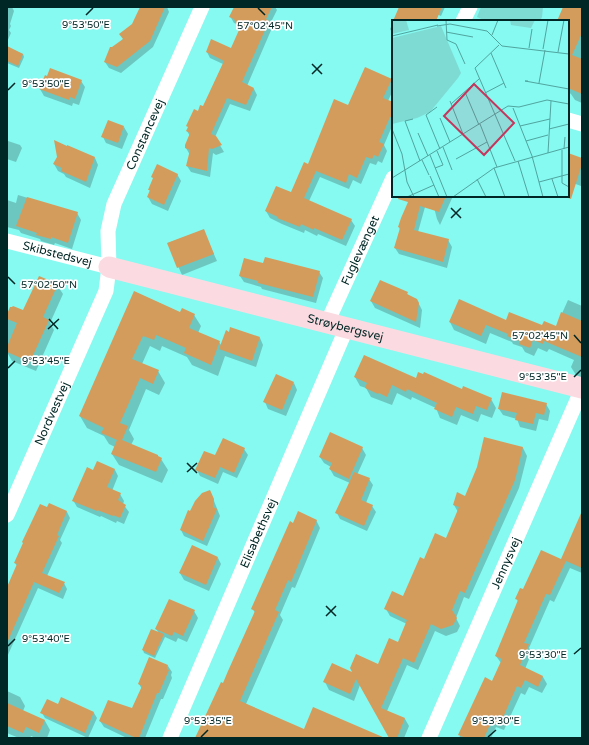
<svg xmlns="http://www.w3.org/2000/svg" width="589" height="745" font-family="'Varela Round',sans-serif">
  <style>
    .green { fill: #7edbd3 }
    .shadow { fill: #0003 }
    .building { fill: #d49c5c }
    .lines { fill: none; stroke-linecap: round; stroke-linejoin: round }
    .street { stroke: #fff; stroke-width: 15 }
    .secondary { stroke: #fbdbe1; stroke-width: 21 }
    .ticks { fill: none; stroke: #002725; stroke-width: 1.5 }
    .labels { text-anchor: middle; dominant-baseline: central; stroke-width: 3.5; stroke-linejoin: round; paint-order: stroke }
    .street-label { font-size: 12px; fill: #002725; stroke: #fff }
    .inset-road { fill: none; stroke: #50a59f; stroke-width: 1 }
    .view { fill: #c5365d; fill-opacity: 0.15; stroke: #c5365d; stroke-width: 2 }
    .inset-edge { fill: none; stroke: #002725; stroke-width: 2 }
    .ticks-label { font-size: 10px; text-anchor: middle; fill: #002725; stroke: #fff; stroke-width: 3.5; stroke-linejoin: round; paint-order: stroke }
  </style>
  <rect width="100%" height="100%" fill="#86f9f0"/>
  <!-- green -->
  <path class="green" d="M481,7H543L542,17L540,21H486L477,17Z"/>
  <!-- shadow -->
  <path class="shadow" d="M7,7H12L14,11L10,24L11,26L9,30L11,33L7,42Z
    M141,7H167L169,12L153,47L121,73L109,68L105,62L123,39L133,25Z
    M235,7H275L277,10L270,24L272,28L247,86L254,89L257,95L250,111L230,104L215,137L224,152L216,155L213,153L210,177L191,172L187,166L190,155L186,148L190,136L187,131L198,112L203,108L223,64L210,58L207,52L232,50L240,30L237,24L234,23L230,16Z
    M425,7H445L441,16L427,10Z
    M564,7H582V103L575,100L571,94L568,92V21H558Z
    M393,23V34L390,29Z
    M7,47L23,54L24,57L19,68L7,63Z
    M391,79L393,83V90L388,101L393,103V124L384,145L387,151L382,163L378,161L376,165L370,163L361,184L353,180L349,189L320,177L309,201L351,220L355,226L346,246L318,234L317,236L305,230L304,233L282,224L270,218L266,211L292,194L309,165L349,107Z
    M81,81L85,87L79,105L73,103L72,106L44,96L40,89Z
    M124,127L128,134L122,149L106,143L103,137Z
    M8,141L20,145L22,148L16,162L7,159V145Z
    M568,154L582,159V181L581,186L568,181Z
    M95,158L98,165L90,188L66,177L64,174L58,171L54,164Z
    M177,174L181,181L168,211L152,204L148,197L150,191L149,190Z
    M18,195L77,213L81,220L72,249L55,243L54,245L41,241L40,239L21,233L19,230L7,227V200L16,203Z
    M411,196L425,207L418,232L448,240L452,247L447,268L399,254L395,248L400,230L399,227Z
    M431,196H453L440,225L437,219Z
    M203,230L217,261L182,275L168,243Z
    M264,264L319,272L323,278L316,303L262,289L261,287L244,282L240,276Z
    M57,285L63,294L50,323L54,330L36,371L12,361L7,352L9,345L7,344V317L24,312Z
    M135,292L181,313L194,315L201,326L198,333L219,342L221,345L260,338L263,345L256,367L225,356L218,376L192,365L187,357L162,346L160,351L150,346L142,364L158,371L165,383L159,395L146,389L129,430L134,439L131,445L161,459L168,470L162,483L119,465L112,454L115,447L109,444L104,436L87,428L80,416Z
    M407,293L408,296L416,299L420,306L422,310L420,328L375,308L371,301Z
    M568,300L582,306V378L576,375L571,367L574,360L549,349L547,352L538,348L534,356L525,352L522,347L513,344L512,342L490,333L486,344L454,330L450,322L507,321L542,327H556Z
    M355,377L416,379L462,390L491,399L496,408L492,418L481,414L478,422L461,415L457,425L440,418L436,408L412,397L411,400L397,393L392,405L371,397L366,388L360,386Z
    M294,383L297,390L286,416L268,409L265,402Z
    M546,404L550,411L548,421L539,419L536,431L520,427L517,419L503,415L499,409Z
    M485,438L523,448L527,456L519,488L469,599L464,597L456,618L460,626L457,632L446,636L435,631L418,670L407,665L387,711L405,719L409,726L404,738H390L360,685L354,701L329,690L325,682L354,674L378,665L398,643L407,624L390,616L386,609L403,597L424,560L446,539L458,512L454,505L466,497L478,468Z
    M362,448L366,455L357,475L369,479L373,485L366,503L372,506L376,512L367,531L340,519L337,513L350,483L334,476L330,469L331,467L324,463L320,457Z
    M244,449L248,455L237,478L223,472L218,484L200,476L197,470L216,457Z
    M115,470L118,476L112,491L120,494L124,501L123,504L129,512L124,524L117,521L116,523L101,516L100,517L77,507L73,500L94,471Z
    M210,491L220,516L207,546L184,536L181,530L191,512Z
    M48,508L67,512L70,518L60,540L62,543L47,576L64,583L67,589L63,599L38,588L7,657V589L17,566L15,563L24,544Z
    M582,514V573L570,568L554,602L550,600L529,648L532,652L525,669L543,677L547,684L542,693L529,687L525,695L521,693L504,730L496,727L491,738H459L485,679L492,682L501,663L496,656L518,602L517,599L524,590L562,560Z
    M316,520L320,528L295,588L292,587L280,615L283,620L246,704L304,730L383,738H198L224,684L255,613L253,609L293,524Z
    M218,558L221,564L209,591L184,580L180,573Z
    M194,611L198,618L187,642L178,638L176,642L165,637L155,658L144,653L143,650L159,633L156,629Z
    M168,666L172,672L171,675L172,678L163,699H161L145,738H127L104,727L100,721L133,710L142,689L139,684Z
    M7,691L20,697L25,706L23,711L45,721L50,730L47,738H36L31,736L30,738H19L7,733Z
    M59,705L94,713L97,718L88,738L45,718L42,713Z"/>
  <!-- building -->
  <path class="building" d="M140,7H165L150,41L117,67L104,62L110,47H112L123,39L119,34L132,24Z
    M234,7H272L266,19L269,21L242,82L254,88L246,105L227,98L211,134L216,136L222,145L212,149L209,148L207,171L186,166L190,150L185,148V145L190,133L186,131L188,127L186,126L194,109L198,111L200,105L203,106L224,61L206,52L211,39L231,48L239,30L234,19L229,17Z
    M399,7H442L436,21H393Z
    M563,7H582V33L572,55L582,59V94L568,88V21H557Z
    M7,46L23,54L18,66L7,61Z
    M365,67L392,79L383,98L393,102V118L390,117L379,142L384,144L378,157L374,155L372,159L366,157L357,178L349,174L346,183L316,171L304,198L352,219L342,240L314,228V230L301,224L300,227L277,218L278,217L265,211L276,186L291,192L304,162L308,164L334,99L348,105Z
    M50,68L82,80L75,99L70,97L69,100L39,89L45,75L47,76Z
    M108,120L124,126L118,143L101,137Z
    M54,140L67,146V145L95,157L86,182L61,171L62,168L53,164L57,157Z
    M568,153L582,158V164L571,199L568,198Z
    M157,164L178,174L164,205L147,197L150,190H148L153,178L151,177Z
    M399,196H446L439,212L420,206L414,230L449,239L443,262L394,248L400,228L398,227L401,218L408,202L398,199Z
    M27,197L78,212L68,243L51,237V239L36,235L37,233L16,226Z
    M204,229L214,254L177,268L167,243Z
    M265,257L320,271L313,297L258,283V281L239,276L244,258L263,263Z
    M39,276L58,284L43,317L49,320L30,362L7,352V347L17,323L7,319V314L10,307H12L13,306L23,310Z
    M380,280L408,292L407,294L417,299L419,303L416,322L370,301Z
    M134,291L180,312L182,308L195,314L189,328L220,341L211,365L184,353L186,348L156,335L154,340L143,336L132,359L159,370L153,384L140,378L120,423L128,426L122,440L158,455V456L162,458L156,472L111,454L117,440L101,433L104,428L79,416Z
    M459,299L506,320L509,312L542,325L544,321L556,326L561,312L582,321V357L544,341L543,344L533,340L530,348L519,344L520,341L507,336L508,334L486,325L481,336L449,322Z
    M230,327L260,337L252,361L219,349L226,330L229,332Z
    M364,355L416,378L418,372L423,374L424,372L462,389L463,386L492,398L487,410L476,406L473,414L456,407L452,417L434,409L437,403L407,389L406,392L392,385L387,397L379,393L378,394L365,388L367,383L354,377Z
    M276,374L294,382L282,410L263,402Z
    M502,392L547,403L544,415L536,413L533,424L515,420L517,413L498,409Z
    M330,432L363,447L349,479L329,469L332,463L319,457Z
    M484,437L523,447L515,480L465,593L460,591L452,610L457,618L453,625L441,629L431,624L414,663L403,658L381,708L405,718L397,738H389L356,679L350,694L323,682L332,663L352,672L350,668L356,654L378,664L389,638L398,642L407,620L384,609L392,591L403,596L420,557L424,559L435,533L446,538L459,507L453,505L457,492L465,496L477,467Z
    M223,438L245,448L234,473L220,467L215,478L195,470L204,451L215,455Z
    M97,461L115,469L107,487L121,493L118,500L126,505L120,518L113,515V516L97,510V511L72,501L87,467L93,470Z
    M354,472L370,478L361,500L373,505L364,526L335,513Z
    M210,490L214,499L213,507L217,509L203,541L180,530L188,510L190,511L195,501L202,493Z
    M49,503L67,511L57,535L59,536L42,573L65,582L59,593L34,582L7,643V587L17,564L14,563L23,543L22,542L40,504L47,507Z
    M298,511L317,520L291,582L288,580L275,610L279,612L240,701L304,729L313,707L385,738H195L221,682L223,683L228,671L255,611L251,609L290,521L293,523Z
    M582,511V568L566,561L550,595L546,594L524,643L529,644L520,665L543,676L538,687L525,680L521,688L517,686L500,724L492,720L484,738H466L458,735L485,677L492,681L502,659L495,656L518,600L515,599L520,588L523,589L541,550L561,559Z
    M192,545L218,557L206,585L179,573Z
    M169,599L195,610L183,636L174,632L172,636L155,629Z
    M151,629L164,634L154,656L142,650Z
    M149,657L168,665L167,669L169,670L159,693H157L139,738H136L99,721L108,700L132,708L142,686L138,684Z
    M61,697L94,712L85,733L40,713L47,699L58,704Z
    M7,703L45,720L39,733L26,727L23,733L7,726Z"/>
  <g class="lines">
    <!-- street -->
    <g class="street">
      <path d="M463,21L470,7"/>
      <path d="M568,120L582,124"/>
      <path id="s1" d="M7,241L109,267"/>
      <path id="s2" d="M327,323L393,178"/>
      <path id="s3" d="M7,515L106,291L109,267L108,231L114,204L202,7"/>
      <path id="s4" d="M170,738L347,327"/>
      <path id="s5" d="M429,738L582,389"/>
    </g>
    <!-- secondary -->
    <path class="secondary" id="s6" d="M109,267L582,388"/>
  </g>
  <!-- ticks -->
  <path class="ticks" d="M258,8L265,15M86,15L93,8M312,64L322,74M312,74L322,64M8,90L15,83M451,208L461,218M451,218L461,208M8,277L15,284M49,319L58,329M48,329L59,319M574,335L581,343M8,368L15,361M574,377L581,370M187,463L197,473M187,472L197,463M326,606L336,616M326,616L336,606M8,646L15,639M574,654L581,648M201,737L208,730M488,737L496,730"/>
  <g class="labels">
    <!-- street labels -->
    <g class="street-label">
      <text stroke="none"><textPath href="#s3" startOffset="409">Constancevej</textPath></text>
      <text stroke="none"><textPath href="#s2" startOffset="80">Fuglevænget</textPath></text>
      <text stroke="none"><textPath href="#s1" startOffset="52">Skibstedsvej</textPath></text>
      <text stroke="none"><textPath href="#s6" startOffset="244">Strøybergsvej</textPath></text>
      <text stroke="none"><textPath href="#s3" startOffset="111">Nordvestvej</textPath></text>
      <text stroke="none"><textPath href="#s4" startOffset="223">Elisabethsvej</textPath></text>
      <text stroke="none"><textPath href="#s5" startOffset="191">Jennysvej</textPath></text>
    </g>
  </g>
  <!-- overview -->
  <g transform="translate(392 20)">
    <rect width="177" height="177" fill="#86f9f0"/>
    <path d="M0,0H14L17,10L0,14ZM118,0H143L139,8L119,5ZM49,6L69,53L66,58L38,92L25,98L0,104V18Z" fill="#7edbd3"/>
    <path class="inset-road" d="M54,0L55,20L64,24L73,44M45,6L58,4L95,11M95,11L110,26L177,34M54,12L81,17M100,15L106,0M0,16L46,5M107,25L83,48L123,141M137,28L140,9M151,29L156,0M166,32L172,0M99,33L114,68M136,61H133L177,69M147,63L153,30M73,72L87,105M93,73L112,63M58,81L71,114M59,84L87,59M45,87L34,95L48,129M121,88L140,136L151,177M48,98L58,122M21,99L13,101L28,141M88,104L105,147M128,106L158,99M0,109L10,134L15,162L22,177M157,109L177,104M26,113L36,136M134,121L156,115M51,127L60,150M172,129L173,117M170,130V163L177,167M156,133L159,81M38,135L55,177M64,139L95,122M30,140L37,155M126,141L137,177M43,148L51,145L45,131M102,148L113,177M38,156L47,177M0,158L116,86L127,87L155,80L177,84M85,159L94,177M160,159L166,177M147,162L177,154M15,177L42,165M61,177L102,148L177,127"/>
    <path class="view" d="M82,64L122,103L92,135L52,96Z"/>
    <rect width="177" height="177" class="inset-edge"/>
  </g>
  <g class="ticks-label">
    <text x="86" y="28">9°53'50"E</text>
    <text x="265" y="29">57°02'45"N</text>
    <text x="46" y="87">9°53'50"E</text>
    <text x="49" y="288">57°02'50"N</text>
    <text x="540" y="339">57°02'45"N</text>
    <text x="46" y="364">9°53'45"E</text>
    <text x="543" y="380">9°53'35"E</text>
    <text x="46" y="642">9°53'40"E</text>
    <text x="543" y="658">9°53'30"E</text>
    <text x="208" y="724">9°53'35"E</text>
    <text x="496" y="724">9°53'30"E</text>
  </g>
  <!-- border -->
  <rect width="589" height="745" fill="none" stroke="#002725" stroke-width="16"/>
</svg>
